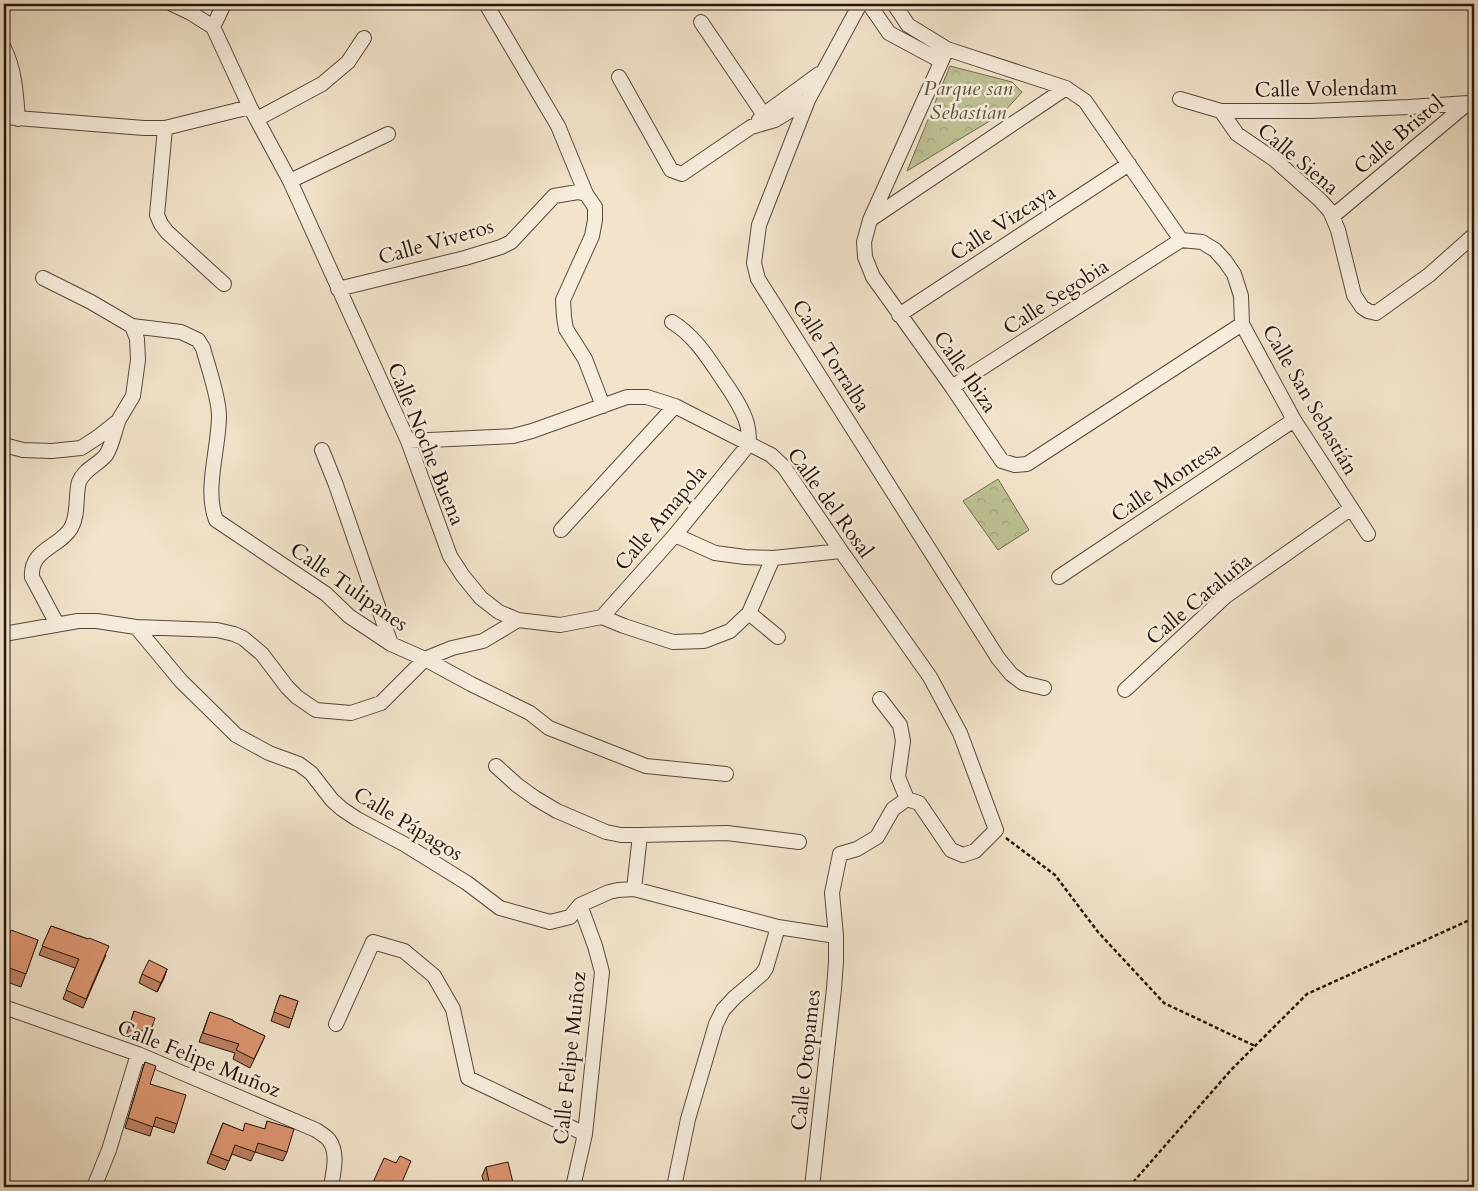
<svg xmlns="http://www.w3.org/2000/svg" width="1478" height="1191" font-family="Cardo,serif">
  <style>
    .forest { fill: url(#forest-crowns); stroke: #726c50 }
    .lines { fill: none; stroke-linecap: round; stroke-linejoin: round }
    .minor-casing { stroke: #58493b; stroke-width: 16 }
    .path { stroke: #25150b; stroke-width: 2.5; stroke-dasharray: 4 2.5; stroke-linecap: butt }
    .minor { stroke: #f7eddd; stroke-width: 14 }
    .wall { fill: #bf8263; stroke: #25150b }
    .shaded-wall { fill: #9b6a50; stroke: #25150b }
    .building { fill: #de9773; stroke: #25150b }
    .labels { text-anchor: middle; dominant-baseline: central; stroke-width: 5; stroke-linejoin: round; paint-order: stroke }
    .park-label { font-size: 21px; font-style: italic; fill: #5b523b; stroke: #f7eddd }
    .street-label { font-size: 21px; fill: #25150b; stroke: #f7eddd }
  </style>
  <defs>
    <pattern id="forest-crowns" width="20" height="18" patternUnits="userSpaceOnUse" patternTransform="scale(1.25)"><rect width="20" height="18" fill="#bec395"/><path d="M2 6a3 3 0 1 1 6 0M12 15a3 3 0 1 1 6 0" fill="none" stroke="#a3a77f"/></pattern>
  </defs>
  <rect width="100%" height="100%" fill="#f2e4cb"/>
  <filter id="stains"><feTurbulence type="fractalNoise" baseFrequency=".004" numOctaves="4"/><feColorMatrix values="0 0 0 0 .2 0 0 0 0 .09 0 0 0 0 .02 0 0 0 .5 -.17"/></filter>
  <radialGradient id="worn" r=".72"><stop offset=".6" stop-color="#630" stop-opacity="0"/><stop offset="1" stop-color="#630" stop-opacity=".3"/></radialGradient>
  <!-- forest -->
  <path class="forest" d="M950,66L1012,82L1022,92L1003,113L907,171Z
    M998,479L1029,530L998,550L963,501Z"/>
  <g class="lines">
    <!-- minor casing -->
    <g class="minor-casing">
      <path id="minor" d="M172,4L191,13L213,27L250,107L290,181L408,441L450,556L463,576L481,598L499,612L518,620L560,625L602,617L624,626L673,642L704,641L730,631L749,613L773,558
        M486,4L558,126L586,194L595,207V220L592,236L563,300L564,317L566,329L585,359L603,406
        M860,4L808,100L759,225L754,263L758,279L998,658L1011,674L1023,683L1044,688
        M870,4L871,7L889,33L941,61
        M894,4L908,25L947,49L1066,88L1085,101L1181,240L1202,242L1215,250L1225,261L1234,274L1241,296L1242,324L1294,420L1368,534
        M701,22L764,115
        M213,27L224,4
        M4,48C15,70 16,94 18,119
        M947,49L870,220L864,242L865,257L873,277L952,387L1002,461L1015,465L1027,464L1242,324
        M619,77L671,170L682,174L751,127L775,120L808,100
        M1180,99L1221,111H1310L1409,107L1468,103L1474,101
        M1221,111L1237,134L1275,160L1320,200L1330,211L1338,230L1354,295L1362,307L1368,311L1376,313L1429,275L1474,235
        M4,117L144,128H165L250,107
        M257,119L322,84L348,62L364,38
        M759,120L770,110L819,74
        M165,128L157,215L161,224L167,232L224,284
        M290,181L388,134
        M1333,216L1468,103
        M871,219L1066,88
        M338,289L465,258L501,247L511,242L554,196L578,192L586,194
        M899,315L1129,164
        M132,326L181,332L198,340L203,348C208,367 219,397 219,416C219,448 204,490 216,520L326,594L349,616L391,644L425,659L471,684L530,713L549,728L646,766L726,774
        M952,387L1181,240
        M408,441L513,436L532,431L627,397H647L675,406L771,455L784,467L841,551L930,677L960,733L996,830L975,851L963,855L951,850L919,803L907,799L898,777L903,741L900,725L880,699
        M4,445L23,450L52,451L81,448L98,437L118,421L133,396L138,360L137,339L132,326L91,302L43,278
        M322,450L336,485L391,644
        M561,530L675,406
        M675,535L715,553L745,557L773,558L841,551
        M1059,577L1294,420
        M749,613L778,637
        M602,617L675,535L749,444C749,437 749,431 747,424C743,409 732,393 723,380C708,358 695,336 672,322
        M57,624L32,577C30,549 60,547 71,528C79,514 75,496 79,482C84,469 98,465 106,455C112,446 114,433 118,422
        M136,627L217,630L234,634L243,638L262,654L287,687L297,697L316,710L351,713L381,703L425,659L452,648L483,641L518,620
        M4,634L78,621H97L136,627L181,681L236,735L269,753L299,764L311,773L332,800L342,809L357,819L404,844L467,883L500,908L550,922L570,917L580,905L609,892L618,890L634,889L778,927L836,936
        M1125,690L1226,596L1350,509
        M496,766L517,785L535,798L557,811L606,832L621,835H640L727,833L799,842
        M634,889L640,835
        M4,1007L138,1054L316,1130C320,1133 326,1136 329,1140C339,1154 333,1172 331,1187
        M336,1024L373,942L404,951L434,976L453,1009L468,1078L585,1134
        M94,1187L109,1150L138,1054
        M573,1187L585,1134L602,972L595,946L580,905
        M674,1187L688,1119L716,1024L723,1010L734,998L762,974L766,968L778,927
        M812,1187L834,989L836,961V936L832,893L840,854L857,849L877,837L893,809L907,799"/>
    </g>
    <!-- path -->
    <path class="path" d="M1006,838L1055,875L1098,932L1164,1003L1255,1046
      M1129,1187L1231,1070L1307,994L1474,918"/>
    <!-- minor -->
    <use href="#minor" class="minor"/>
  </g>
  <!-- wall -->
  <path class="wall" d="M51,926L88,939L106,955L83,1008L63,999L75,968L39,955Z
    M38,940L21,987L4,981V949Z
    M167,969L164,978L157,992L139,983L142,974Z
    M280,995L298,1001L289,1028L271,1021Z
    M134,1011L150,1033L147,1042L126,1036Z
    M210,1012L233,1021L265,1036L261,1045L250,1068L233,1059L235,1053L199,1042Z
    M145,1062L150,1084L177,1124L174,1133L153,1126L150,1136L125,1128Z
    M267,1121L287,1152L283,1161L255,1152L251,1161L232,1154L225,1170L207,1163L223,1123L242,1131L265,1129Z
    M486,1167L514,1187H485L482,1176Z"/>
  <!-- shaded-wall -->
  <path class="shaded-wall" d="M167,969L164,978L157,992L161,983Z"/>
  <!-- building -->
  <path class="building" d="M51,926L88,939L89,938L109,946L86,999L66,990L79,959L42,946Z
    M11,930L38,940L26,974L4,966V949Z
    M149,960L167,969L161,983L142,974Z
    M280,995L298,1001L292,1019L274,1012Z
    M134,1011L155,1018L150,1033L129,1027Z
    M210,1012L233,1020V1021L265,1036L254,1059L236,1050L239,1044L203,1033Z
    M145,1062L156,1066L150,1084L186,1095L177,1124L156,1117L153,1127L128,1118Z
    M267,1121L294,1129L287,1152L258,1143L255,1152L235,1145L229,1161L211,1154L223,1123L243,1131L245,1123L265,1129Z
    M400,1156L411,1161L400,1187H371L384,1158L396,1163Z
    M508,1162L514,1187H490L486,1167Z"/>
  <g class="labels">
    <!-- park labels -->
    <g class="park-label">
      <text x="968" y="88">Parque san<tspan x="968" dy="24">Sebastian</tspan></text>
    </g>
    <!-- street labels -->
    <g class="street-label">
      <text transform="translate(1326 89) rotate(-1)">Calle Volendam</text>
      <text transform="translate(1399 135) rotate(-40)">Calle Bristol</text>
      <text transform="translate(1298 159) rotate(40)">Calle Siena</text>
      <text transform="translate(1003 223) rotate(-33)">Calle Vizcaya</text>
      <text transform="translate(436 242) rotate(-16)">Calle Viveros</text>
      <text transform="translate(1056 297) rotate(-33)">Calle Segobia</text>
      <text transform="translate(831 356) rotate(58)">Calle Torralba</text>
      <text transform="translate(965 372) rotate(55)">Calle Ibiza</text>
      <text transform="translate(1310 400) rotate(60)">Calle San Sebastián</text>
      <text transform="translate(426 444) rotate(68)">Calle Noche Buena</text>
      <text transform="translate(1166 482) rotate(-34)">Calle Montesa</text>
      <text transform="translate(830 503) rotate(54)">Calle del Rosal</text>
      <text transform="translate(661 518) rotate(-50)">Calle Amapola</text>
      <text transform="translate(349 587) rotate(35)">Calle Tulipanes</text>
      <text transform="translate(1199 599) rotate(-40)">Calle Cataluña</text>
      <text transform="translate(408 824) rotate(31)">Calle Pápagos</text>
      <text transform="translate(570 1058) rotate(-84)">Calle Felipe Muñoz</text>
      <text transform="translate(199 1059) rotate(22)">Calle Felipe Muñoz</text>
      <text transform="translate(806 1060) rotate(-84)">Calle Otopames</text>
    </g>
  </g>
  <!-- margin -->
  <rect width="1478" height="1191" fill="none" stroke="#f2e4cb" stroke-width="20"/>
  <rect x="5" y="5" width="1468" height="1181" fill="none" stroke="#25150b" stroke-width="2.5"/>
  <rect x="10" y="10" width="1458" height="1171" fill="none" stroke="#25150b"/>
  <rect width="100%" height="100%" filter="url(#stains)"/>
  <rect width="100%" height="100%" fill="url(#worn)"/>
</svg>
